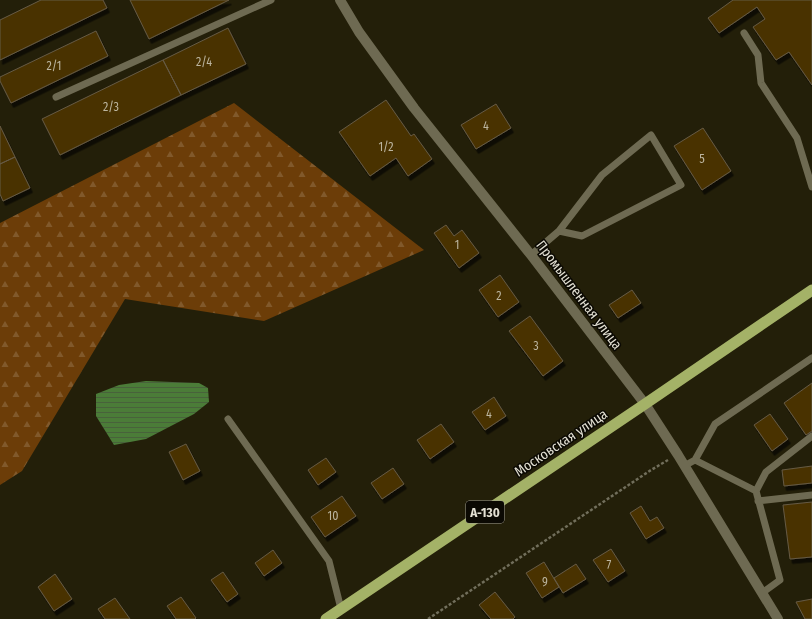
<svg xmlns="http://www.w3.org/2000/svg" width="812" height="619" font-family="'Fira Sans Condensed',sans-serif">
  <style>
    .forest { fill: url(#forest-firs) }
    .water { fill: url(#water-rules) }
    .building { fill: #493303; stroke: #665a44; filter: url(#shadow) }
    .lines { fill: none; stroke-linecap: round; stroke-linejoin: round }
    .path { stroke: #716e5b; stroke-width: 2.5; stroke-dasharray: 3 2; stroke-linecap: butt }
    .service { stroke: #6e6a52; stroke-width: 7 }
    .minor { stroke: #6e6a52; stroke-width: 10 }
    .trunk { stroke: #a4b267; stroke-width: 11 }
    .labels { text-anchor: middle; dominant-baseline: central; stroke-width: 3; stroke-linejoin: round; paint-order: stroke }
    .number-label { font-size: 12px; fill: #bcb59f }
    .shield { fill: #0b0903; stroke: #a2a095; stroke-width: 1 }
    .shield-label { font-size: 13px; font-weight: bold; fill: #e3e0d3 }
    .street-label { font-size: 14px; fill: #e3e0d3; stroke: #0b0903 }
  </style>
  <defs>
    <pattern id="forest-firs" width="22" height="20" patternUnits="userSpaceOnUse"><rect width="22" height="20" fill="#6c3d08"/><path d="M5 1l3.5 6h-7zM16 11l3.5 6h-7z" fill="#81592b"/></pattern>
    <pattern id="water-rules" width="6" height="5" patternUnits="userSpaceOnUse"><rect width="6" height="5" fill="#4b7c38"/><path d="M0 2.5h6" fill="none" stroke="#48623b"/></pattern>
    <filter id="shadow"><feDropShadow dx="2.5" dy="4.5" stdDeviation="0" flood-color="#0009"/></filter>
  </defs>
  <rect width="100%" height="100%" fill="#231f09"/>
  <!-- forest -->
  <path class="forest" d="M234,103L424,250L264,321L125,299L22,471L0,485V223Z"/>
  <!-- water -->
  <path class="water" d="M146,381L199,383L208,388L209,402L194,414L146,439L114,445L96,416V394L119,385Z"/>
  <!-- building -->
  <path class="building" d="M41,0H103L107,8L0,60V20Z
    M130,0H229L149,39Z
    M733,0H812V85L789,52L776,60L753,27L765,19L757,7L719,33L708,18Z
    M228,28L246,64L181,95L163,60Z
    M96,31L108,56L11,103L0,81V77Z
    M163,60L181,95L60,155L42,119Z
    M386,100L411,136L414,134L432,159L408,176L396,158L370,176L339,132Z
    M496,104L511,128L476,149L461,125Z
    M0,126L15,157L0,164Z
    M703,128L731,171L702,190L674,146Z
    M15,157L30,188L3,201L0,194V164Z
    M446,225L454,236L462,230L479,253L459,268L434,233Z
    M500,275L519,302L498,317L479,290Z
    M632,290L641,303L618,318L609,305Z
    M530,316L563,361L543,376L509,331Z
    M812,383V431L806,435L784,403Z
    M494,397L506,416L485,430L472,412Z
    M770,414L788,439L772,451L754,425Z
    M441,424L454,442L430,459L417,440Z
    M186,444L200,471L183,480L169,452Z
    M326,458L336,472L318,485L308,470Z
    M812,466V483L784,486L782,470Z
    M393,468L404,484L382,499L371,483Z
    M342,496L356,516L325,537L311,517Z
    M812,502V557L790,559L783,505Z
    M641,506L650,521L657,517L664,528L646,539L630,513Z
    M611,549L625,571L608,582L593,560Z
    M273,550L282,563L264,576L255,563Z
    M544,562L559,587L542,598L526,573Z
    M576,564L586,579L563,593L554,578Z
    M223,572L238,594L227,602L211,580Z
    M55,574L72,599L54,611L38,587Z
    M495,592L515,617L513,619H491L479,605Z
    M181,597L196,618L195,619H176L167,606Z
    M115,598L130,619H105L98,609Z
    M812,599V619H805L796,602Z"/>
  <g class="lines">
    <!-- path -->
    <path class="path" d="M428,619L651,470L668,460"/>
    <!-- service -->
    <path class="service" d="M744,33L758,55L761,83L797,138L812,187
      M56,97L271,0
      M531,255L559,231L582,236L681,185L651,135L602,175L559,231
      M228,419L329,561L341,609
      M695,460L756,491L766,472L812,436
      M684,466L695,460L715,424L812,358
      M756,491L780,580L762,593
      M758,501L812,495"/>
    <!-- minor -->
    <path class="minor" d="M340,0L359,32L414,108L531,255L645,404L678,455L778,619"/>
    <!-- trunk -->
    <path class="trunk" d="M326,619L645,404L812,290"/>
  </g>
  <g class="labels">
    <!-- number labels -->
    <g class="number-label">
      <text x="204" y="62">2/4</text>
      <text x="54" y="66">2/1</text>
      <text x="111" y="107">2/3</text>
      <text x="486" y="126">4</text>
      <text x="386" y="147">1/2</text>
      <text x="702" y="159">5</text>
      <text x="457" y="245">1</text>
      <text x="499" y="296">2</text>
      <text x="536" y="346">3</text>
      <text x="489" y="414">4</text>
      <text x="333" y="516">10</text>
      <text x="609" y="565">7</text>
      <text x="545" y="582">9</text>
    </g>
    <!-- shield labels -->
    <rect class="shield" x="466" y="501" width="38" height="22" rx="3"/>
    <g class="shield-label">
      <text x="485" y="512">А-130</text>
    </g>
    <!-- street labels -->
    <g class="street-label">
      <text transform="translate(579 295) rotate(53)">Промышленная улица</text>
      <text transform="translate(561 443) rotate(-34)">Московская улица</text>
    </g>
  </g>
</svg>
